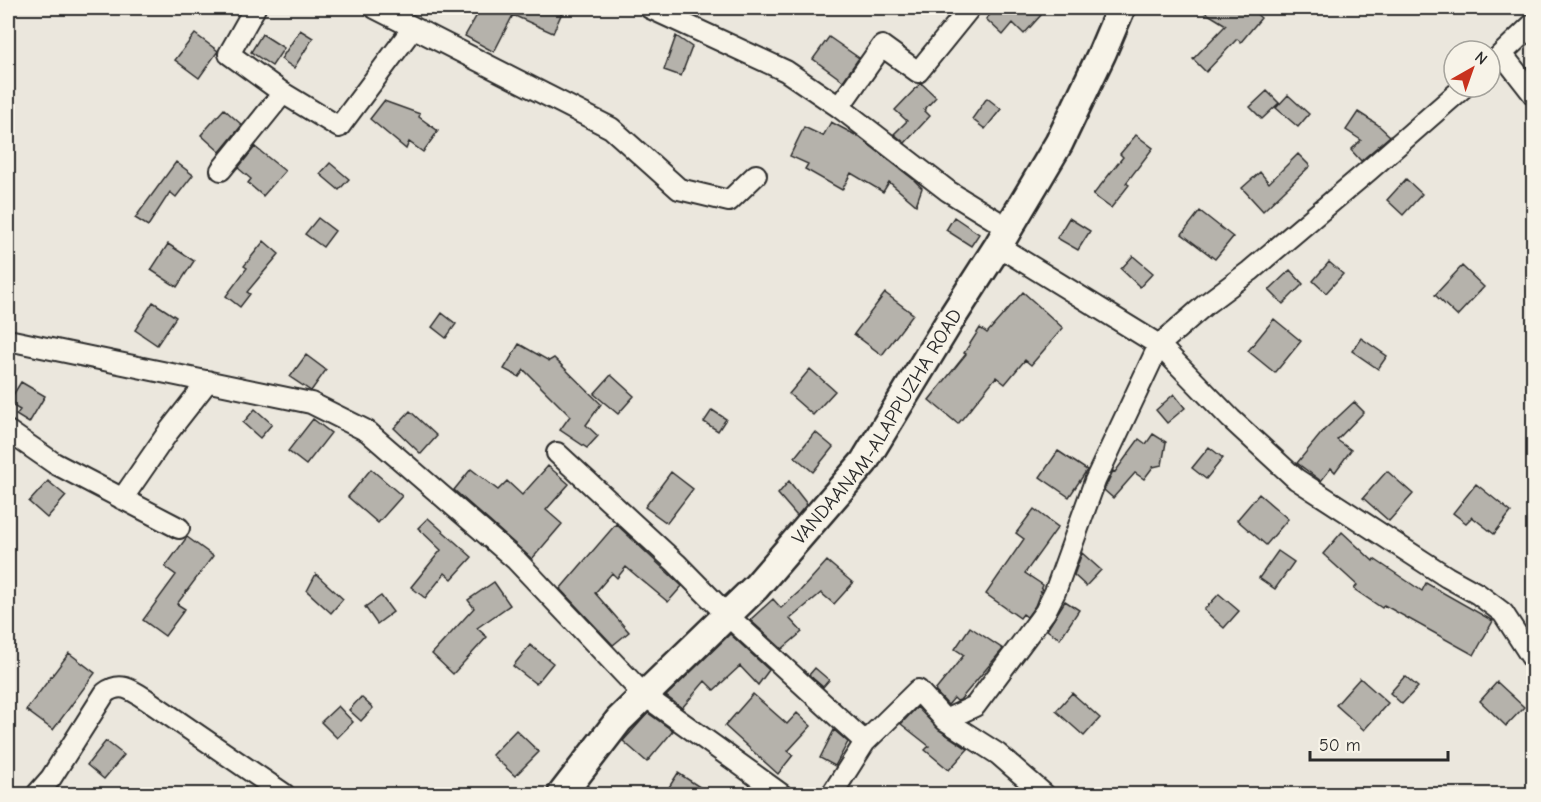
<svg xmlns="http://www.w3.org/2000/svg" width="1541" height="802" font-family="'Comic Neue',sans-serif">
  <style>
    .building { fill: #b5b2ab; stroke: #2b2b2b; stroke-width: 1.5 }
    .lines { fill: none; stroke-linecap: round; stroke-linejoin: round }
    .street-casing { stroke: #2b2b2b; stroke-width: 24 }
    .secondary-casing { stroke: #2b2b2b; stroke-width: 32 }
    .street { stroke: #f7f3e8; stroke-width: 20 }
    .secondary { stroke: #f7f3e8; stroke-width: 27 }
    .labels { text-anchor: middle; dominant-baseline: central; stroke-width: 6; stroke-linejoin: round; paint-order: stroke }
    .street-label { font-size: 20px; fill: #2b2b2b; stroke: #f7f3e8 }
  </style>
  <rect width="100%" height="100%" fill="#ebe7dd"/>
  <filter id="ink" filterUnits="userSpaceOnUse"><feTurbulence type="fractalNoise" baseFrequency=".0167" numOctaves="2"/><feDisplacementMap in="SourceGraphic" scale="12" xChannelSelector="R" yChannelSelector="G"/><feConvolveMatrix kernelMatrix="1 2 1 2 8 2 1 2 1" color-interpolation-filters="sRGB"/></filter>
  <g filter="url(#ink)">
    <!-- building -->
    <path class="building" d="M481,8H564L553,33L513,15L494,52L465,36Z
      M996,8H1032L1041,15L1024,34L1013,23L1003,35L986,19Z
      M1198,8H1250L1261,18L1241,42L1237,39L1206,72L1193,59L1226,25Z
      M300,30L313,38L294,68L281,59Z
      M195,34L218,51L199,78L175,60Z
      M262,34L284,48L272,66L251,52Z
      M676,36L692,47L681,76L664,70Z
      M829,37L859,58L843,81L813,59Z
      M921,83L936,97L924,110L930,116L905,143L894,134L907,121L895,110Z
      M1267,91L1279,103L1262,119L1250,107Z
      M1288,95L1309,114L1298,127L1276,108Z
      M987,98L1001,109L985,129L972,119Z
      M384,101L420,114L419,117L438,131L423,152L409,142L406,149L370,119Z
      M224,109L242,125L220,152L201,135Z
      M1358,112L1377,124L1390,136L1361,161L1351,150L1361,140L1346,130Z
      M831,122L859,137L913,179L922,188L916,205L889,182L883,192L851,173L842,190L805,169L808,164L790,156L804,127L823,136Z
      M1136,135L1153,148L1126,183L1129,185L1111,208L1093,195L1123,157L1120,154Z
      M255,147L285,171L263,196L248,183L251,179L238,168Z
      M1298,154L1310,166L1263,211L1242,188L1260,172L1269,183Z
      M176,162L193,175L176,197L170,192L148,226L135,218Z
      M330,163L349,179L339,190L320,174Z
      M1406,179L1422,194L1403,215L1387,200Z
      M1200,211L1233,237L1215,259L1182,234Z
      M954,217L979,234L971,246L946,230Z
      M318,218L335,231L323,247L305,234Z
      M1069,218L1090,231L1078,250L1057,238Z
      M264,241L279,254L247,292L250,294L240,307L226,296L247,268L244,266Z
      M168,244L194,261L177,287L151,270Z
      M1133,256L1153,273L1140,287L1121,269Z
      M1329,262L1343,274L1326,293L1313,281Z
      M1462,266L1484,287L1457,316L1435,295Z
      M1290,270L1303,284L1283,304L1269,290Z
      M1023,292L1063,328L1031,365L1025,360L1005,384L996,377L958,424L929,400L966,354L964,353L980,328L987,333Z
      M885,293L913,314L882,355L854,334Z
      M153,302L176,317L157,345L135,330Z
      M442,313L456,324L446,338L432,327Z
      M1274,319L1301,341L1275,373L1248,351Z
      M1361,338L1387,356L1378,369L1352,351Z
      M519,344L549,361L554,358L601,404L586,425L598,436L587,448L560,430L570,416L524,370L519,377L504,369Z
      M306,355L326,370L311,391L290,377Z
      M810,369L835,391L813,415L789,394Z
      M611,375L634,396L618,414L594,394Z
      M21,382L45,396L29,423L16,415L20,410L8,403Z
      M1174,394L1185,408L1167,423L1156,410Z
      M1354,402L1364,412L1337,440L1351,450L1335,472L1331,468L1321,481L1297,463L1324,430Z
      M255,409L272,424L260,438L243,423Z
      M712,410L726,419L718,431L704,422Z
      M410,411L437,436L421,454L394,428Z
      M313,419L331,433L306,465L288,451Z
      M815,432L833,447L813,472L795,457Z
      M1153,434L1166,442L1162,465L1153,467L1144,479L1135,473L1113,498L1104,490L1113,471L1115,472L1139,439L1146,444Z
      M1209,447L1223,458L1206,479L1192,468Z
      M1058,451L1087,470L1069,497L1040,477Z
      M548,466L569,484L546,510L562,524L532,559L454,490L471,469L498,490L507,481L522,495Z
      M371,469L402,496L378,523L348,497Z
      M1387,471L1413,494L1389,521L1363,498Z
      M671,472L693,489L667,523L645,507Z
      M48,481L66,496L47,518L29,502Z
      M789,481L807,504L797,516L778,494Z
      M1476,484L1511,512L1494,534L1472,517L1466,523L1453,513Z
      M1259,494L1288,519L1266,545L1237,520Z
      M1034,509L1058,527L1025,573L1043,585L1035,606L1027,617L1023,614L1020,618L986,594L1024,539L1016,533Z
      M428,518L472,557L452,579L445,573L425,598L411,587L441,550L418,528Z
      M616,524L682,586L668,602L626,567L617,578L612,573L595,593L629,632L613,645L560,589Z
      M1342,532L1373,561L1374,559L1422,591L1426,583L1493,621L1474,655L1384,605L1382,608L1354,589L1357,585L1323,554Z
      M187,537L213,556L177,604L185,609L165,636L143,620L176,575L165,567Z
      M1278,551L1294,562L1275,589L1259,578Z
      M1082,553L1101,570L1086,586L1074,575Z
      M827,561L853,583L834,604L821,593L790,619L802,632L782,649L750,620L773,599L781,608L800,591Z
      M316,574L343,599L331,613L307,591Z
      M494,582L510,605L477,628L487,637L453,674L432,654L474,608L468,600Z
      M1219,594L1239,611L1224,628L1204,610Z
      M381,596L393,612L377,624L365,607Z
      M1065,601L1079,610L1060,639L1047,630Z
      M970,627L1003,649L960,700L957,701L954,698L948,705L935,691L964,655L955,649Z
      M730,634L769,670L758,685L740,666L714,690L705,681L682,708L666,696Z
      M530,645L553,663L536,684L513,666Z
      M69,653L95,673L53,730L26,710Z
      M815,668L829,680L823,687L809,675Z
      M1405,676L1418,687L1402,704L1390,693Z
      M1360,678L1388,703L1364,730L1336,705Z
      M1497,682L1524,707L1506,726L1480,701Z
      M1072,693L1100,718L1084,736L1056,711Z
      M753,694L787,724L797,713L811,726L788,751L793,755L778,774L725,726Z
      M361,697L373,708L361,721L349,710Z
      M338,706L353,722L337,738L321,722Z
      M917,707L939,730L968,749L949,770L925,750L929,746L901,724Z
      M648,713L673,731L647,762L623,741Z
      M516,730L539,752L515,776L492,755Z
      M834,730L848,742L835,766L820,758Z
      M106,741L124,755L104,779L87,765Z
      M678,773L712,795H664Z"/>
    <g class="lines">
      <!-- street casing -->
      <g class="street-casing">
        <path id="street" d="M375,8L611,128L679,189L729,201L756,175
          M650,8L786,71L839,107L948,191L1008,228
          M1502,54L1534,95
          M1490,65L1534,23
          M283,93L339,127L413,28
          M839,107L882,46L918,72L969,9
          M221,170L283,93L229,54L255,8
          M998,246L1159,345L1231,419L1296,479L1447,577L1478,594L1503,613L1534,661
          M8,340L311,403L367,431L516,560L645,696L781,794
          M8,431L54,463L179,528
          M557,453L676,563L727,615L865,742L918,690L945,720L975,706L1045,612L1055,592L1095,481L1159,345L1206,304L1250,271L1368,171L1464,87
          M122,499L169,431L208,381
          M945,720L998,754L1044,794
          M37,794L51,778L105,693C121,681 132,690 147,700L284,794
          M832,794L865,742"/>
      </g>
      <!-- secondary casing -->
      <g class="secondary-casing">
        <g id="secondary">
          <path id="s1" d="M562,794L619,720L756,587L864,462L951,319L998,246L1059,143L1102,53L1121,8"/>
        </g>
      </g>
      <!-- street -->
      <use href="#street" class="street"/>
      <!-- secondary -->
      <use href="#secondary" class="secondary"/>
    </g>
  </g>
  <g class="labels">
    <!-- street labels -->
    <g class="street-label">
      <text stroke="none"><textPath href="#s1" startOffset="486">VANDAANAM-ALAPPUZHA ROAD</textPath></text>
    </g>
  </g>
  <!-- margin -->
  <rect width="1541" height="802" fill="none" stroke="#f7f3e8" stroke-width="30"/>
  <rect x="15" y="15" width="1511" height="772" fill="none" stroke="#2b2b2b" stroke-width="2" filter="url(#ink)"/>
  <!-- north arrow -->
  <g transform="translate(1472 69) rotate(40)"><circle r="28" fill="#f7f3e8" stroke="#a5a39c" stroke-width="1.5"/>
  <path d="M0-4.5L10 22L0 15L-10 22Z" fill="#c8321e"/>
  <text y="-9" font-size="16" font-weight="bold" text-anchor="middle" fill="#2b2b2b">N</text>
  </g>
  <!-- scale -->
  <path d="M1310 751v9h138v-9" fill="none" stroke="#2b2b2b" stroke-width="3"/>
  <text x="1319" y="751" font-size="18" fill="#2b2b2b" stroke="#f7f3e8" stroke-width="4.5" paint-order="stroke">50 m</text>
</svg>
